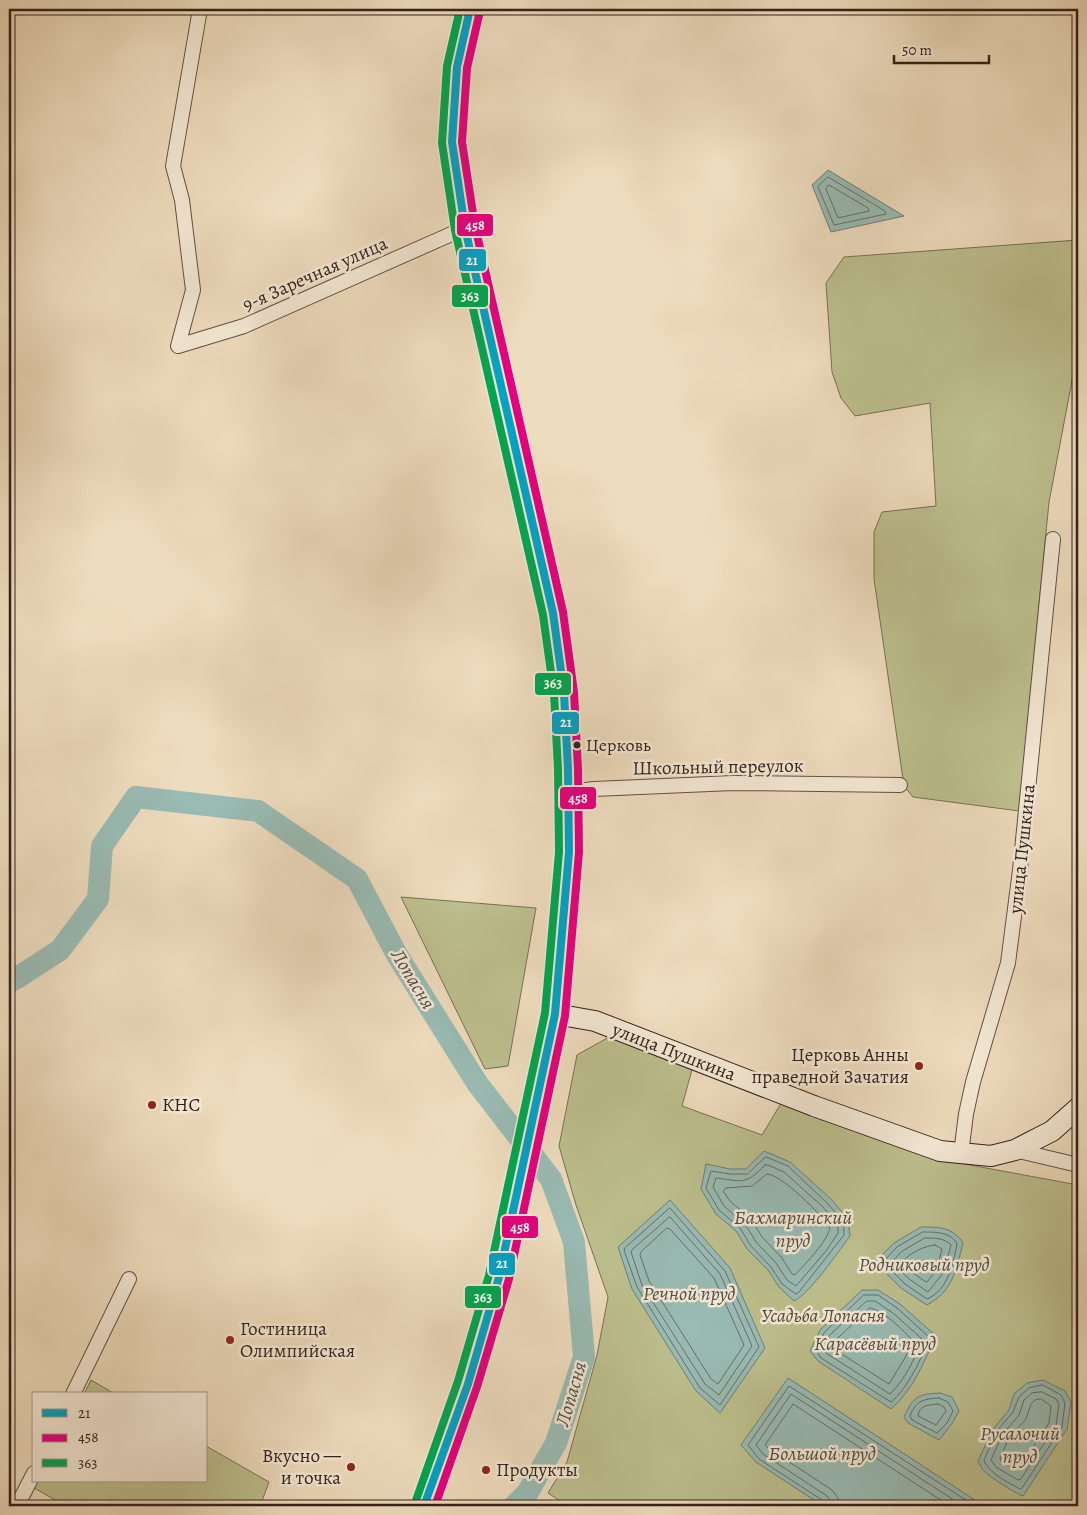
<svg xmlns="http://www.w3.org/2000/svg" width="1087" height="1515" font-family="Alegreya,serif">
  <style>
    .green { fill: #bdbf8e; stroke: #787054 }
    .water { fill: #99bbb4; stroke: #707d77 }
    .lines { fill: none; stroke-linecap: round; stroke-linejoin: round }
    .shore { stroke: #666e68; stroke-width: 1 }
    .river { stroke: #99bbb4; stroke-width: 22 }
    .street-casing { stroke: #615044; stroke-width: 16 }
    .secondary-casing { stroke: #32211b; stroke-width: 22 }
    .primary-casing { stroke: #32211b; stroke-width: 25 }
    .street { stroke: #f4e8d5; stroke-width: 14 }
    .secondary { stroke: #f4e8d5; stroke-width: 20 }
    .primary { stroke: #eedcbe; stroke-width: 22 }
    .bus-1-casing { stroke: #f4e8d5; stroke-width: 11 }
    .bus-2-casing { stroke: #f4e8d5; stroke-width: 11 }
    .bus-3-casing { stroke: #f4e8d5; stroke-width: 11 }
    .bus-1 { stroke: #02a2c5; stroke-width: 8 }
    .bus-2 { stroke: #e5007d; stroke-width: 8 }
    .bus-3 { stroke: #00a651; stroke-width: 8 }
    .bus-dot { fill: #32211b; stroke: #f4e8d5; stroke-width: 2 }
    .poi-dot { fill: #8f2418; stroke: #f4e8d5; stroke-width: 2 }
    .labels { text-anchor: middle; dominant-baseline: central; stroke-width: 5; stroke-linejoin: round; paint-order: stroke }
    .bus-label { font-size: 18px; fill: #32211b; stroke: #f4e8d5; text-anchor: start }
    .street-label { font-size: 19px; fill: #32211b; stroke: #f4e8d5 }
    .poi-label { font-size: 19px; fill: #32211b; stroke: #f4e8d5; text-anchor: start }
    .park-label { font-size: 19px; font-style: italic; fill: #554838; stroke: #f4e8d5 }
    .water-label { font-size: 20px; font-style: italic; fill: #514f49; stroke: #f4e8d5 }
    .line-badge { stroke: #f4e8d5; stroke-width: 2 }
    .badge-label { font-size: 14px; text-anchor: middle; font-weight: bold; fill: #fff }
  </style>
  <rect width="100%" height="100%" fill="#eedcbe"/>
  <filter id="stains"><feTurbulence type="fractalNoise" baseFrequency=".004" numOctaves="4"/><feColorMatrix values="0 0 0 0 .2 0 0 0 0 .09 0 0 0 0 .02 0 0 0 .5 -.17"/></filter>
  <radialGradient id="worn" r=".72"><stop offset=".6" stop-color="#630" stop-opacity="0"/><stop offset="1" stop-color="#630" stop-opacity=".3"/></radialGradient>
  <!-- green -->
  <path class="green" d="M1078,240V349L1049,502L1019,811L913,797L904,786L874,579V532L882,512L936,506L930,403L855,416L841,398L832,372L826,283L844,257Z
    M401,897L536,908L508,1066L485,1069Z
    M609,1037L693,1066L682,1106L762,1135L783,1100L959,1163L1078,1185V1506H568L548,1493L567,1462L597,1355L608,1297L576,1205L559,1146L577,1055Z
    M91,1380L115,1394H84Z
    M206,1446L269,1482L260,1506H66L34,1488L38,1481H206Z"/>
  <!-- water -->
  <path class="water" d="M828,170L904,216L831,232L812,185Z
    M764,1151L790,1162L831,1199L848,1219L850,1236C838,1252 811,1292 794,1301L779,1287L768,1270L747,1249L736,1231L716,1214L701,1189L706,1164L730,1169H746Z
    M670,1200L730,1268L765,1348L720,1413L696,1391L632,1289L618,1247Z
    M921,1227C939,1227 953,1227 963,1243C956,1270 953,1291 927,1305L901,1288L875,1262L894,1243Z
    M862,1290H878L900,1304L936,1336C924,1362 913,1390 891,1409L818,1361L810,1351L820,1330Z
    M788,1378L984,1506H823L756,1462L741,1445Z
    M1043,1380L1065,1391L1071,1402L1067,1429L1023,1496C1016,1494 990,1477 984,1471C981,1468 980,1465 978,1461L993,1429L1009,1410L1014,1394L1027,1383Z
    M940,1393L952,1397L959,1411L951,1425L939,1440L908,1423L904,1417C913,1396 919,1394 940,1393Z"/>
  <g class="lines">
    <!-- shore -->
    <path class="shore" d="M828,177L885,211L886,214L834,225L818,187Z
      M829,185L868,208L869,211L838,218L826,189Z
      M766,1157L788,1166L827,1203L844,1222V1235L799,1292L796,1294L782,1284L771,1267L751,1246L740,1228L719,1210L706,1188L711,1171L730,1174H747Z
      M765,1165H768L784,1172L823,1207L838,1225V1233L826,1251L796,1286L787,1280L776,1263L756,1242L745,1224L724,1206L713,1187L716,1178C742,1181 745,1186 765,1165Z
      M767,1174C783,1175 820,1214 830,1227C829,1240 804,1265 795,1275L792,1274L782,1258L762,1237L751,1219L730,1201L723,1191L726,1188L752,1186Z
      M670,1208L725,1271L759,1347L720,1405L700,1388L637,1287L624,1250L625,1248Z
      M670,1217L720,1274L752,1346L719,1395L705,1384L642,1285L631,1252L632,1250Z
      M667,1228L670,1229L714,1278L744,1345L718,1384L711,1379L649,1281L640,1255L641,1252Z
      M923,1232C936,1232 951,1232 957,1244C953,1265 948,1290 927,1299L905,1284L883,1262L897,1247Z
      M925,1238C934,1238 945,1238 951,1245L944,1272L928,1292L909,1279L892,1262L901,1252Z
      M935,1245L942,1249L937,1269L928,1281L926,1282L913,1273L903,1261C910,1253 924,1246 935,1245Z
      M864,1295H878L897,1308L929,1337C923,1357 907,1389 891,1402L821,1358L816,1350L824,1333Z
      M867,1301H875L893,1313L922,1339C916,1357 904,1381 890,1394L826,1353L823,1350L829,1336Z
      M870,1308C883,1310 904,1331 913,1341L905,1358L889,1384L832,1348L835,1341Z
      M1043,1385L1061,1395L1065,1403L1062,1427L1022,1488L1020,1489C1009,1483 987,1472 984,1460L997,1431L1013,1412L1019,1397L1029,1388Z
      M1042,1392L1056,1399L1059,1404L1056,1425L1021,1479L1018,1480L996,1467L991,1460L1002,1435L1019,1415L1024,1400L1032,1393Z
      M939,1398L948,1402L953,1411L947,1423L937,1433L912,1420L910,1416C916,1400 924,1399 939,1398Z
      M1041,1399L1051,1406L1049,1423L1019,1469L1016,1470L1001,1461L1000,1458L1009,1438L1026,1419L1031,1404L1035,1400Z
      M938,1404L944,1407L946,1411L936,1425L918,1416C919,1405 929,1405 938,1404Z
      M825,1506L822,1500L759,1459L748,1445L789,1386L975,1506
      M831,1506V1501L827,1496L763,1454L756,1445L791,1394L963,1506
      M839,1506L838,1498L832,1490L768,1448L765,1445L793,1404L950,1506"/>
    <!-- river -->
    <path class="river" d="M9,982L17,978L60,950L98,899L102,846L136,797L258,811L357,879L397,955L477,1083L551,1179L574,1242L584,1357L556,1443L528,1492L514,1506"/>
    <!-- street casing -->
    <g class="street-casing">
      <path id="street" d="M178,346L193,290L182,200L173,166L200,9
        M178,346L244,326L465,228
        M568,792L594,789L733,783L900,785
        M1015,1150L1078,1165
        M961,1154L966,1114L973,1082L1008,963L1020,870L1053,539
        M73,1394L129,1279
        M17,1506L34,1473"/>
    </g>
    <!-- secondary casing -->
    <g class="secondary-casing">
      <path id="secondary" d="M555,1014L595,1021L814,1106L940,1151L991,1156L1015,1150L1052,1131L1078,1108"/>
    </g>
    <!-- primary casing -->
    <g class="primary-casing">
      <path id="primary" d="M424,1506L468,1384L499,1277L555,1014L569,852L568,769L564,693L553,613L465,228L452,142L457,67L470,9"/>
    </g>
    <!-- street -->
    <use href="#street" class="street"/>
    <!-- secondary -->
    <use href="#secondary" class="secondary"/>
    <!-- primary -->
    <use href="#primary" class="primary"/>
    <!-- bus-1 casing -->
    <g class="bus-1-casing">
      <path id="bus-1" d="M424,1506L468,1384L499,1277L555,1014L569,852L568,769L564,693L553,613L465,228L452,142L457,67L470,9"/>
    </g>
    <!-- bus-2 casing -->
    <g class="bus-2-casing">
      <path id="bus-2" d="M435,1506L477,1387L509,1279L565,1016L579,852L578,769L574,692L563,612L475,226L462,142L467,68L480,11"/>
    </g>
    <!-- bus-3 casing -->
    <g class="bus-3-casing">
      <path id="bus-3" d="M415,1503L458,1381L489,1275L545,1013L559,852L558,769L554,694L543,615L455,230L442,143L447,66L460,9"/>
    </g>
    <!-- bus-1 -->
    <use href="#bus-1" class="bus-1"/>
    <!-- bus-2 -->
    <use href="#bus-2" class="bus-2"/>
    <!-- bus-3 -->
    <use href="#bus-3" class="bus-3"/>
  </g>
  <!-- markers -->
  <circle class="bus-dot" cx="577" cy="745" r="4.5"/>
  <g class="poi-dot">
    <circle cx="919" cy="1066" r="5"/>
    <circle cx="152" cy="1105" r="5"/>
    <circle cx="230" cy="1340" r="5"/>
    <circle cx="351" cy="1467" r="5"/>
    <circle cx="486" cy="1470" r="5"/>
  </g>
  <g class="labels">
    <!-- bus labels -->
    <g class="bus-label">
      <text x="586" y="745">Церковь</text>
    </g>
    <!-- street labels -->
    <g class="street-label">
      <text transform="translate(315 274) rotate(-24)">9-я Заречная улица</text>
      <text transform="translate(718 767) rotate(-1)">Школьный переулок</text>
      <text transform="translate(1022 849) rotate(-84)">улица Пушкина</text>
      <text transform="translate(674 1052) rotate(21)">улица Пушкина</text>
    </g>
    <!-- poi labels -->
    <g class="poi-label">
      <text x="909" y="1055" text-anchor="end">Церковь Анны<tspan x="909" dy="22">праведной Зачатия</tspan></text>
      <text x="162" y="1105">КНС</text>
      <text x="240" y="1329">Гостиница<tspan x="240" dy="22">Олимпийская</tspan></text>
      <text x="341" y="1456" text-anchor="end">Вкусно —<tspan x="341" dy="22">и точка</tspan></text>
      <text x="496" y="1470">Продукты</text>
    </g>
    <!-- park labels -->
    <g class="park-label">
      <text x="823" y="1316">Усадьба Лопасня</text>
    </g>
    <!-- water labels -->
    <g class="water-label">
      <text transform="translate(413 979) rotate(59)">Лопасня</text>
      <text x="793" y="1217">Бахмаринский<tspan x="793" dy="23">пруд</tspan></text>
      <text x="924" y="1264">Родниковый пруд</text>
      <text x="689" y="1293">Речной пруд</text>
      <text x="875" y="1343">Карасёвый пруд</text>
      <text transform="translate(571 1394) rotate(-74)">Лопасня</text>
      <text x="1020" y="1433">Русалочий<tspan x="1020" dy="23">пруд</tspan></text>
      <text x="822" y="1453">Большой пруд</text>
    </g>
  </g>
  <g class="line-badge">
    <rect x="456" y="213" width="38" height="24" rx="5" fill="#e5007d"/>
    <rect x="458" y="248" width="29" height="24" rx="5" fill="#02a2c5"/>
    <rect x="451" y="284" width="38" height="24" rx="5" fill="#00a651"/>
    <rect x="534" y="672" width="38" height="24" rx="5" fill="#00a651"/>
    <rect x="551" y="711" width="29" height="24" rx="5" fill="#02a2c5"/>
    <rect x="559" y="786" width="38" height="24" rx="5" fill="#e5007d"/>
    <rect x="501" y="1215" width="38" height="24" rx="5" fill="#e5007d"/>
    <rect x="488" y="1252" width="28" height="24" rx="5" fill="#02a2c5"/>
    <rect x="464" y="1285" width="38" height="24" rx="5" fill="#00a651"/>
  </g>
  <g class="badge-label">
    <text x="475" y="230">458</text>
    <text x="472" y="265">21</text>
    <text x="470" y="301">363</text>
    <text x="553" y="688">363</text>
    <text x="566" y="727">21</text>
    <text x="578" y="803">458</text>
    <text x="520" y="1232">458</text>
    <text x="502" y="1268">21</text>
    <text x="483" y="1302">363</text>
  </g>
  <!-- margin -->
  <rect width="1087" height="1515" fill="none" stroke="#eedcbe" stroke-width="30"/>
  <rect x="10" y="10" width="1067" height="1495" fill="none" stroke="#32211b" stroke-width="2.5"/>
  <rect x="15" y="15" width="1057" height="1485" fill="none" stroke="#32211b"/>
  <!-- legend -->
  <rect x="32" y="1392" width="175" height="90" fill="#f4e8d5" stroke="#a6988b"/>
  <rect x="42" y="1409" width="25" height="8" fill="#02a2c5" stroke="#a6988b"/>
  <text x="78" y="1418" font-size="15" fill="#32211b">21</text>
  <rect x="42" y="1434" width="25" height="8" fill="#e5007d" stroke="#a6988b"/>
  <text x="78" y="1442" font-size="15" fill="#32211b">458</text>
  <rect x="42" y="1459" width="25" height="8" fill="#00a651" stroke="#a6988b"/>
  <text x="78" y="1468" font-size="15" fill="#32211b">363</text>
  <!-- scale -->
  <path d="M894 55v8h95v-8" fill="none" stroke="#32211b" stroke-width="2.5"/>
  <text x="902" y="55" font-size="15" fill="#32211b" stroke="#f4e8d5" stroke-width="4" paint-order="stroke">50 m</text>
  <rect width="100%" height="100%" filter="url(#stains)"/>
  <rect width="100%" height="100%" fill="url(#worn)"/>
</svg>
